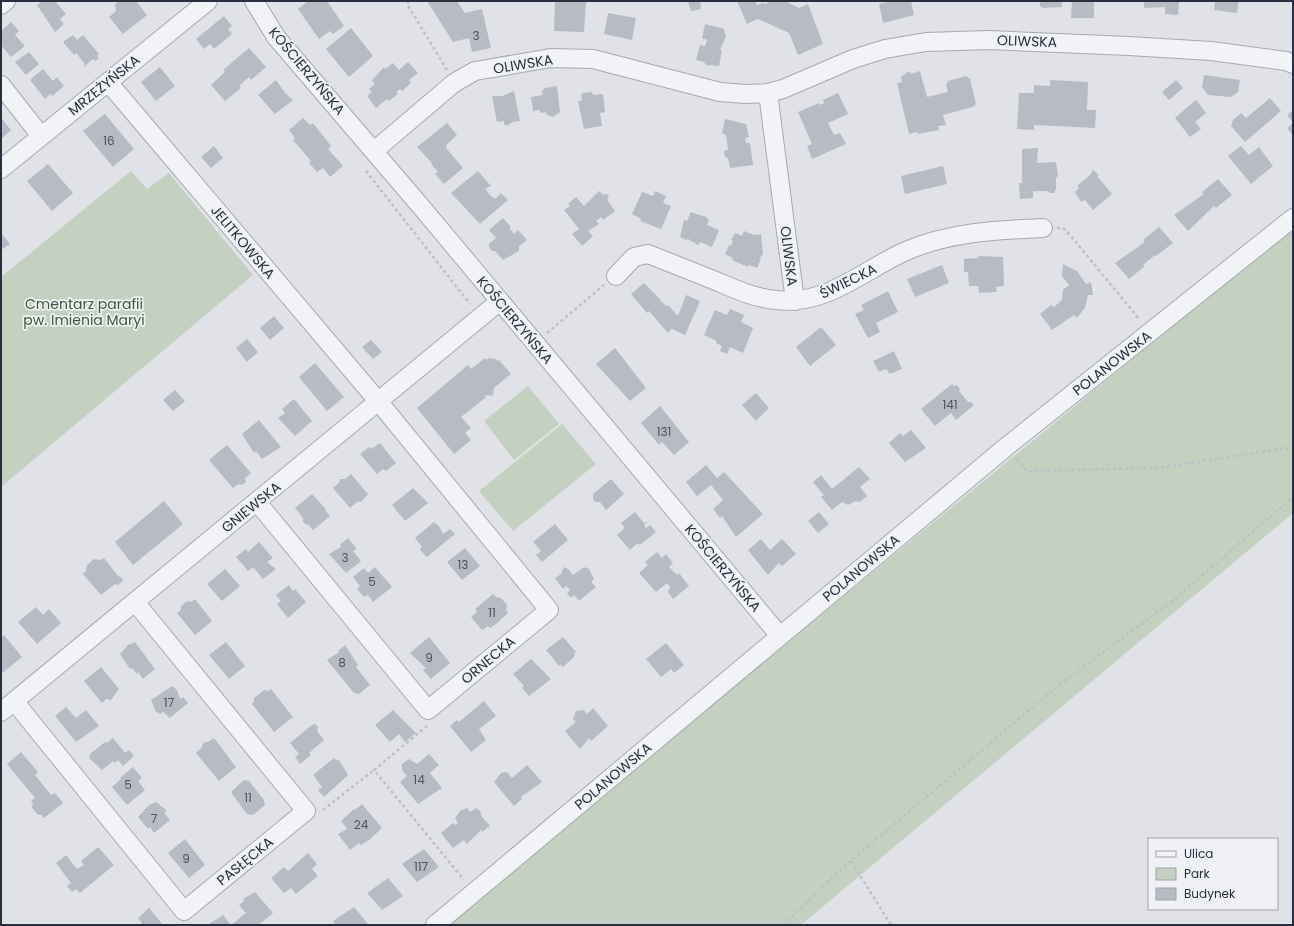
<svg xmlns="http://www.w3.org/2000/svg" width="1294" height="926" font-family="Poppins,sans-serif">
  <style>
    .green { fill: #c4d1c1 }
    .building { fill: #b7bbc4 }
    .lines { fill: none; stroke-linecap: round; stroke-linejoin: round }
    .minor-casing { stroke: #a5a9b2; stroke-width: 20 }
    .path { stroke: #bec0c6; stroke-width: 2.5; stroke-dasharray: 3 3; stroke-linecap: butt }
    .minor { stroke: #f2f3f6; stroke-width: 18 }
    .labels { text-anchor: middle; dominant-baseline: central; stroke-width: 3.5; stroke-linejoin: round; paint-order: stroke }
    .number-label { font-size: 12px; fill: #4c5260 }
    .street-label { font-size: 14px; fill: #292f3e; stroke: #eff1f5 }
    .park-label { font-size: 14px; fill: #3b5838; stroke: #eff1f5 }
  </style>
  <rect width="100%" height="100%" fill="#e0e2e8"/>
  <!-- green -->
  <path class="green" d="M131,171L147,189L169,173L253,275L1,487V277Z
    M1293,227V513L801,925H443Z
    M528,386L559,424L514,460L484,421Z
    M562,424L596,464L513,531L479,491Z"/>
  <!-- building -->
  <path class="building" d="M42,1H55L66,14L60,19L64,24L55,32L37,5Z
    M119,1L127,2L136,1L147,15L123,34L109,17L116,11L115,4Z
    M308,1H327L344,26L333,34L330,31L319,39L298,9Z
    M427,1H457L465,13L482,9L491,48L472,52L469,38L453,42Z
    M555,1L586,2L584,32L554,31Z
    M688,1H700L701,9L691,11Z
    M737,1H755L757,5L763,3L767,4L768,1H785L799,8L808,4L823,44L798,55L789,33L758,19L747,24Z
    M892,1H911L914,15L883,23L879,4Z
    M1040,1H1062V7L1043,8L1040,6Z
    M1072,1H1094V18H1071Z
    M1144,1H1179L1178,15L1165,14V7L1144,8Z
    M1215,1H1239L1237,13L1214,10Z
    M608,13L636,18L632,40L604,34Z
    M224,16L232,26L228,29L232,34L214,49L210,44L204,49L196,39Z
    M11,22L19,31L15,35L25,46L11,57L1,45V31Z
    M705,24L724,29L726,36L720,50H722L719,66L706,65L704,62L696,60L700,45L705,46L707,40L702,38Z
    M351,28L373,56L349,77L326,49Z
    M73,35L77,40L83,35L99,54L97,56L99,58L95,61L93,59L84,67L85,64L76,53L74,55L63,42Z
    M249,48L266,67L251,80L249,77L239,86L241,88L225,101L211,85L225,72L223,70Z
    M29,52L39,64L26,75L15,62Z
    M408,62L418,73L409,80L411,83L402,91L400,89L396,92L398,94L389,101L387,99L376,108L367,96L372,92L369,89L375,84L372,80L384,67L385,69L393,63L399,70Z
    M160,67L175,86L156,101L141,82Z
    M43,69L53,81L57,77L64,86L52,96L50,94L45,99L30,80Z
    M909,71L911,74L920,71L927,97L948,92L946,85L948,81L966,76L970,79L976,104L973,107L943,115L946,125L938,126L939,130L918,134L917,132L909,134L897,83L902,82L901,77Z
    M1204,75L1240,80L1238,92L1231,97L1208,95L1202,87Z
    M276,80L285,93L293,100L275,114L258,95Z
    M1050,80L1088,82L1087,110H1096L1095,128L1034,125V130L1017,129L1019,93H1034V85L1050,86Z
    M1176,80L1183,88L1169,100L1162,92Z
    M557,86L560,112L553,117L546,114V112L540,113V110L533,111L531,97L543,95L542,91L545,88Z
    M514,91L520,121L513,122L507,126L504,124V121L497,122L492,96H502Z
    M592,92L593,95L603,94L605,112L600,113L602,126L584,129L578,101H582L581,95L583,93Z
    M838,93L848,114L828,123L834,135L840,133L846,144L812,159L807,146L812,144L798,112L819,103L820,105L824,103L823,100Z
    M1270,98L1281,111L1245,142L1231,126L1233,120L1241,113L1246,118Z
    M1196,100L1206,113L1195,122L1201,129L1190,137L1175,118Z
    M1293,110V122L1287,115Z
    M105,114L134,149L113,167L83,131Z
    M1,118L11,130L1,139Z
    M303,118L310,125L313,123L331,146L328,149L343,166L330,177L323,168L317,172L309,163L311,161L293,140L295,138L289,130Z
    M725,119L746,124L749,137L745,138L746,143H750L753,165L730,168L728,158L725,157L724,151L728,150L726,135L722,133Z
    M447,123L457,135L447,144L446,148L463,168L444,184L435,174L438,172L431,164L432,163L417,147Z
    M1293,123V135L1287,128Z
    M214,146L223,158L211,168L201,157Z
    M1241,146L1249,155L1259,147L1273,166L1251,184L1228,156Z
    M1038,148L1037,163L1056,162L1058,176L1056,178V189L1054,193H1050L1047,191H1033V198L1020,199L1019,183H1022V149Z
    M48,164L73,193L52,211L27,181Z
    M943,166L947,184L905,194L901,176Z
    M1093,170L1099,175L1097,176L1112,194L1093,210L1085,200L1081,202L1075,192L1079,188L1077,186L1090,175Z
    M478,171L491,186L485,189L490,195L495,199L501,193L508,200L480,224L451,193Z
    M1218,179L1232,195L1216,208L1214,206L1188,231L1174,215L1204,194L1202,192Z
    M599,191L603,195L607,194L609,197L607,200L615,211L603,220L601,217L596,221L599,224L588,231L593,236L582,246L572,234L579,229L564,210L570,206L568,204L576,197L584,206Z
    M655,191L666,196L663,203L671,206L661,229L640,221L641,219L632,214L642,192L653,196Z
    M691,212L706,217L709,220L707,225L719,230L712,247L700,242L698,245L688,239L686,240L680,237L684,220L687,221Z
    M503,218L510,226V229L514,234L518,230L527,240L519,246V251L503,260L495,251H492L489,247V244L496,238L489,230Z
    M1159,227L1173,243L1156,256L1155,255L1143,265L1145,266L1129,279L1115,263L1145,242L1143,240Z
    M744,231L754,235L761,234L763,254L759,259H761L757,268L749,265L748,267L732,260L733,258L725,254L729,245L731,246L733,241L731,240L735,233L742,236Z
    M1,233L10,244L1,250Z
    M978,256L1003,257L1004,286L996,287L997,292L979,293L978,286H969L968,272H964V259L978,258Z
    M1063,264L1077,271L1086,284L1091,282L1093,295H1088L1085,308L1077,318L1074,315L1052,330L1040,314L1051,305L1054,307L1062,300L1063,290L1069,285L1062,276Z
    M942,265L949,283L915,297L907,279Z
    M644,283L660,299L661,302V301L666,306L668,305L678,316L686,295L700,301L685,335L672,329L668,333L649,311L647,313L631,294Z
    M888,291L898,312L876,323L880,332L868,338L855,314L864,310L861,305Z
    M730,309L744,315L741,322L753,328L743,353L730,347L727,354L720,351L722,346L716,343L717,341L704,335L715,310L727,315Z
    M274,316L284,328L270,340L260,328Z
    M821,327L836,345L810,366L796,347Z
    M247,339L258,352L247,362L236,348Z
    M371,340L382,352L373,359L362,347Z
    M615,348L646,388L630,401L596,364Z
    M894,351L902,369L890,374L886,369L879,372L873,361Z
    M485,358L486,360L489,358L496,359L498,361L499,360L511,374L494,388L493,396L486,395L485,398L461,417L471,428L465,433L471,440L454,454L417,408L468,365L471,369Z
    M315,363L344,397L327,411L299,377Z
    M952,384L954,386L957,385L960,389L959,391L968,402H971L974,405L956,420L951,413L935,426L921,409Z
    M175,390L185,401L173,411L163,400Z
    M756,393L769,408L756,421L742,405Z
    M294,399L312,421L295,436L278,418L285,413L282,409Z
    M660,406L689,442L674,455L662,442L659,445L641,423Z
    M259,420L281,447L262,459L256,451L254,453L242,434Z
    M911,430L926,448L905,462L889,443L900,433L903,436Z
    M380,443L396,463L386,471L383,469L377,474L360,454L369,447L371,449Z
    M227,445L251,473L245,478L246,482L242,485L238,484L233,488L209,460Z
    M706,465L717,478L724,472L763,514L736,537L722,516L720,518L713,509L723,500L711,485L697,496L686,482Z
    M859,467L870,479L860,487L867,496L860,502L856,501L848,505L842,502L832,510L821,497L824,495L813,482L821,475L832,489Z
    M351,474L368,494L361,502L358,501L350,508L333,488L339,483L340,479H345Z
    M611,479L624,494L606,510L600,502H595L593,499V494Z
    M413,488L428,503L405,521L392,505Z
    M312,494L326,509L325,510L330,516L313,530L308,524L306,525L302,520L304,519L295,508Z
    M164,501L183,524L133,565L115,542Z
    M635,512L644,523L647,522L644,525L646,528L650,525L656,532L640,545L638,543L630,550L617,535L625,528L621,523Z
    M819,512L829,524L818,533L808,521Z
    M434,522L439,526L443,534L450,529L455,534L427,557L422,552L420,549L422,547L415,538Z
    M555,524L568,540L542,562L536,555L541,551L533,542Z
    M348,538L357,549L353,551L361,561L346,573L329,554L341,547L340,545Z
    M761,539L770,550L782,539L796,554L782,566L779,563L768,575L748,550Z
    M259,542L273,558L267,562L276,569L263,579L253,567L248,571L236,557L246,549L248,552Z
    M465,548L480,566L462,580L447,562Z
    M657,552L662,558L666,554L673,563L669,567L677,575L679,573L689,586L673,599L668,592L670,587L667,583L656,592L639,573L648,565L645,562Z
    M104,558L118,576L122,578L123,581L118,585L115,584L101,595L83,574L86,571L87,565L94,559L100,560Z
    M375,567L392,587L373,602L368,595L364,597L357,589L360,586L353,577L364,568L368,573Z
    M564,567L568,569L573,575L584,567L589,569L594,579L591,582L596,587L579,601L574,595L571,598L567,593L570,590L566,586L563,589L555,578L561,574Z
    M225,569L240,586L222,601L207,584Z
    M289,585L293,591L295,589L306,602L288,618L277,604L281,601L276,595Z
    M493,594L496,597L501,598L507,605L506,610L508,613L496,624L490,628L488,626L482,630L471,617L477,612L475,609Z
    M195,599L212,621L195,635L177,613L181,610V606L187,601L191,602Z
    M36,607L43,615L49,609L61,623L37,644L18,622Z
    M4,635L22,657L1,674V638Z
    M429,637L450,663L431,679L423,670L426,668L410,653Z
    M563,637L576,652L574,654L575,656L563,667L561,665L559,666L546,650Z
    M135,642L155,669L143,679L138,672L137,674L132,668L130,669L120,654L128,645Z
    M226,642L245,666L229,679L209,655Z
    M666,643L684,665L674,673L671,669L661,677L646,659Z
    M345,645L358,665L356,667L370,685L359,694L354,693L327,660L339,652L338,651Z
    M531,659L551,679L529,696L522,688L524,686L513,674Z
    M101,667L119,689L111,700L106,699L102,703L84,681Z
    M172,686L177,690L180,699L183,697L188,703L170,718L163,712L161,714L156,712L151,700Z
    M271,689L293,717L274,732L252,704L254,702V698L264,690L268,691Z
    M484,701L496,716L479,729L486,740L471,752L450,726L457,720L459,722Z
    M66,707L76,718L86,710L99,726L76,742L55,716Z
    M593,708L608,726L591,741L589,738L580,749L565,731L576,722L573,719L576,711L584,710L587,714Z
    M393,710L416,733L405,742L399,734L390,742L375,725Z
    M315,724L318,727L317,731L324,740L309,753L311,755L300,764L295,757L299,754L290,743L312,725Z
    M113,738L125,753L129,750L134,756L123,766L118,760L115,763L113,761L102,770L89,758L90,754L105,742L107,743Z
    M214,738L236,767L219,781L196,753L201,748L204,742H208Z
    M21,752L38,772L35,775L51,795L55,793L63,803L44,818L42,815H38L32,808L33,804L31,801L35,798L7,764Z
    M429,754L439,765L430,773L442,788L418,804L400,782L407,776L402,770V764L409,759L417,764Z
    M334,758L336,760H339L348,775L324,797L318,790L322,787L313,775Z
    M527,765L542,782L521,797L522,799L514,806L494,782L501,773L507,772L512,778Z
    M133,767L142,778L138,781L145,790L127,805L112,787L121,779L120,778Z
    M244,780L249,781L264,800L265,805L253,815L247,814L232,794V791Z
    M156,802L166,810L165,814L170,820L154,833L150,827L148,829L138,817L149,805Z
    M362,804L382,828L369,840L361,845L359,843L350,850L338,834L347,829L341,821L354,809L355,810Z
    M467,808L470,812L476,808L480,811L482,817L490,826L482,832L481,830L467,844L464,840L453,848L441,833L453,823L455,825L458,823L455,818L460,811Z
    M185,839L205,865L189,878L168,853Z
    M98,847L114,865L80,893L76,889L72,892L67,886L71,883L56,863L66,855L77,869L84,865L81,861Z
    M424,849L439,867L417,882L402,864Z
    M308,853L317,864L312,869L318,876L296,894L291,888L284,893L271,878L284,867L288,871Z
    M388,878L403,896L382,910L367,893Z
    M255,892L273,913L258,925H208L223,915L231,925L246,913L239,905L244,901L243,899Z
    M354,907L369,925H336L333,921Z
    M149,908L163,925H139L142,923L138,918Z"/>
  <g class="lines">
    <!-- minor casing -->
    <g class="minor-casing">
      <path id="minor" d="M254,1L276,37L423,209L780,636
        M1,5L6,1
        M108,82L378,401L549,610L428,710L257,502
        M1,85L41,136
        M768,93L795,301
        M374,151L454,83L475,71L551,58L593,59L720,92L745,94L768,93L783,89L853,59L885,49L926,42L989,40L1129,46L1211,51L1286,61L1293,64
        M1,169L208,1
        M616,276L634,257L648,254C671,263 693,272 716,281C735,289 754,298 776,300C827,306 863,270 906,251C950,232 997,230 1043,228
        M14,701L184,911L306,811L135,602
        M1,712L500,301
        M435,925L1006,447L1293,218"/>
    </g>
    <!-- path -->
    <path class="path" d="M409,1L407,4L447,70
      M366,171L470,304
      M1057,228H1063L1070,235L1140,320
      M547,333L604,285
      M1017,459L1027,471L1158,468L1293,447
      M427,726L374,770L464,880
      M323,810L374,770
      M851,861L891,925
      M783,925L839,871L1060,684L1174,600L1293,497"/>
    <!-- minor -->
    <use href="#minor" class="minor"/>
  </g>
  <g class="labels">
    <!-- number labels -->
    <g class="number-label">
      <text x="476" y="35">3</text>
      <text x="109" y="140">16</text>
      <text x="950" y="404">141</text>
      <text x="664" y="431">131</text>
      <text x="345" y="557">3</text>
      <text x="463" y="564">13</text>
      <text x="372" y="581">5</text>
      <text x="492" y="612">11</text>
      <text x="429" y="657">9</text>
      <text x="342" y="662">8</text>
      <text x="169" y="702">17</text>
      <text x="419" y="779">14</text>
      <text x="128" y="784">5</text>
      <text x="248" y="797">11</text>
      <text x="154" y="818">7</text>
      <text x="361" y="824">24</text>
      <text x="186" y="858">9</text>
      <text x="421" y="866">117</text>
    </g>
    <!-- street labels -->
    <g class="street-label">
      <text transform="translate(1027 41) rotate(2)">OLIWSKA</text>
      <text transform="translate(523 64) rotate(-9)">OLIWSKA</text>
      <text transform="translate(307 71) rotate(50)">KOŚCIERZYŃSKA</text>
      <text transform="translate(104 85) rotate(-39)">MRZEŻYŃSKA</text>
      <text transform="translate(243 242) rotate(50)">JELITKOWSKA</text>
      <text transform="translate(789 256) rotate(83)">OLIWSKA</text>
      <text transform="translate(848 281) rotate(-26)">ŚWIECKA</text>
      <text transform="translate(515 320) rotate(50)">KOŚCIERZYŃSKA</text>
      <text transform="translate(1112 363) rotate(-38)">POLANOWSKA</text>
      <text transform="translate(251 507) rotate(-39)">GNIEWSKA</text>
      <text transform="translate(723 568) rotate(50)">KOŚCIERZYŃSKA</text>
      <text transform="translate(861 568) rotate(-40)">POLANOWSKA</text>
      <text transform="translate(488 660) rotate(-40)">ORNECKA</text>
      <text transform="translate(613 776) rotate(-40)">POLANOWSKA</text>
      <text transform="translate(245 861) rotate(-39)">PASŁĘCKA</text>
    </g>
    <!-- park labels -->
    <g class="park-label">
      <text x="84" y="304">Cmentarz parafii<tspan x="84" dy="16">pw. Imienia Maryi</tspan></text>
    </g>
  </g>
  <!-- border -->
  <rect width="1294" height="926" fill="none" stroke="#292f3e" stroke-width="4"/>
  <!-- legend -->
  <rect x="1148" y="838" width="130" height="72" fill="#eff1f5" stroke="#a0a3ac"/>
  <rect x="1156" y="851" width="20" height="6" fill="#f2f3f6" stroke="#a0a3ac"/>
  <text x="1184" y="858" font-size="12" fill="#292f3e">Ulica</text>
  <rect x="1156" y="868" width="20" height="12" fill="#c4d1c1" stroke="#a0a3ac"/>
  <text x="1184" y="878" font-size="12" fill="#292f3e">Park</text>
  <rect x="1156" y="888" width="20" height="12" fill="#b7bbc4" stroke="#a0a3ac"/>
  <text x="1184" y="898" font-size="12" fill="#292f3e">Budynek</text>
</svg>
